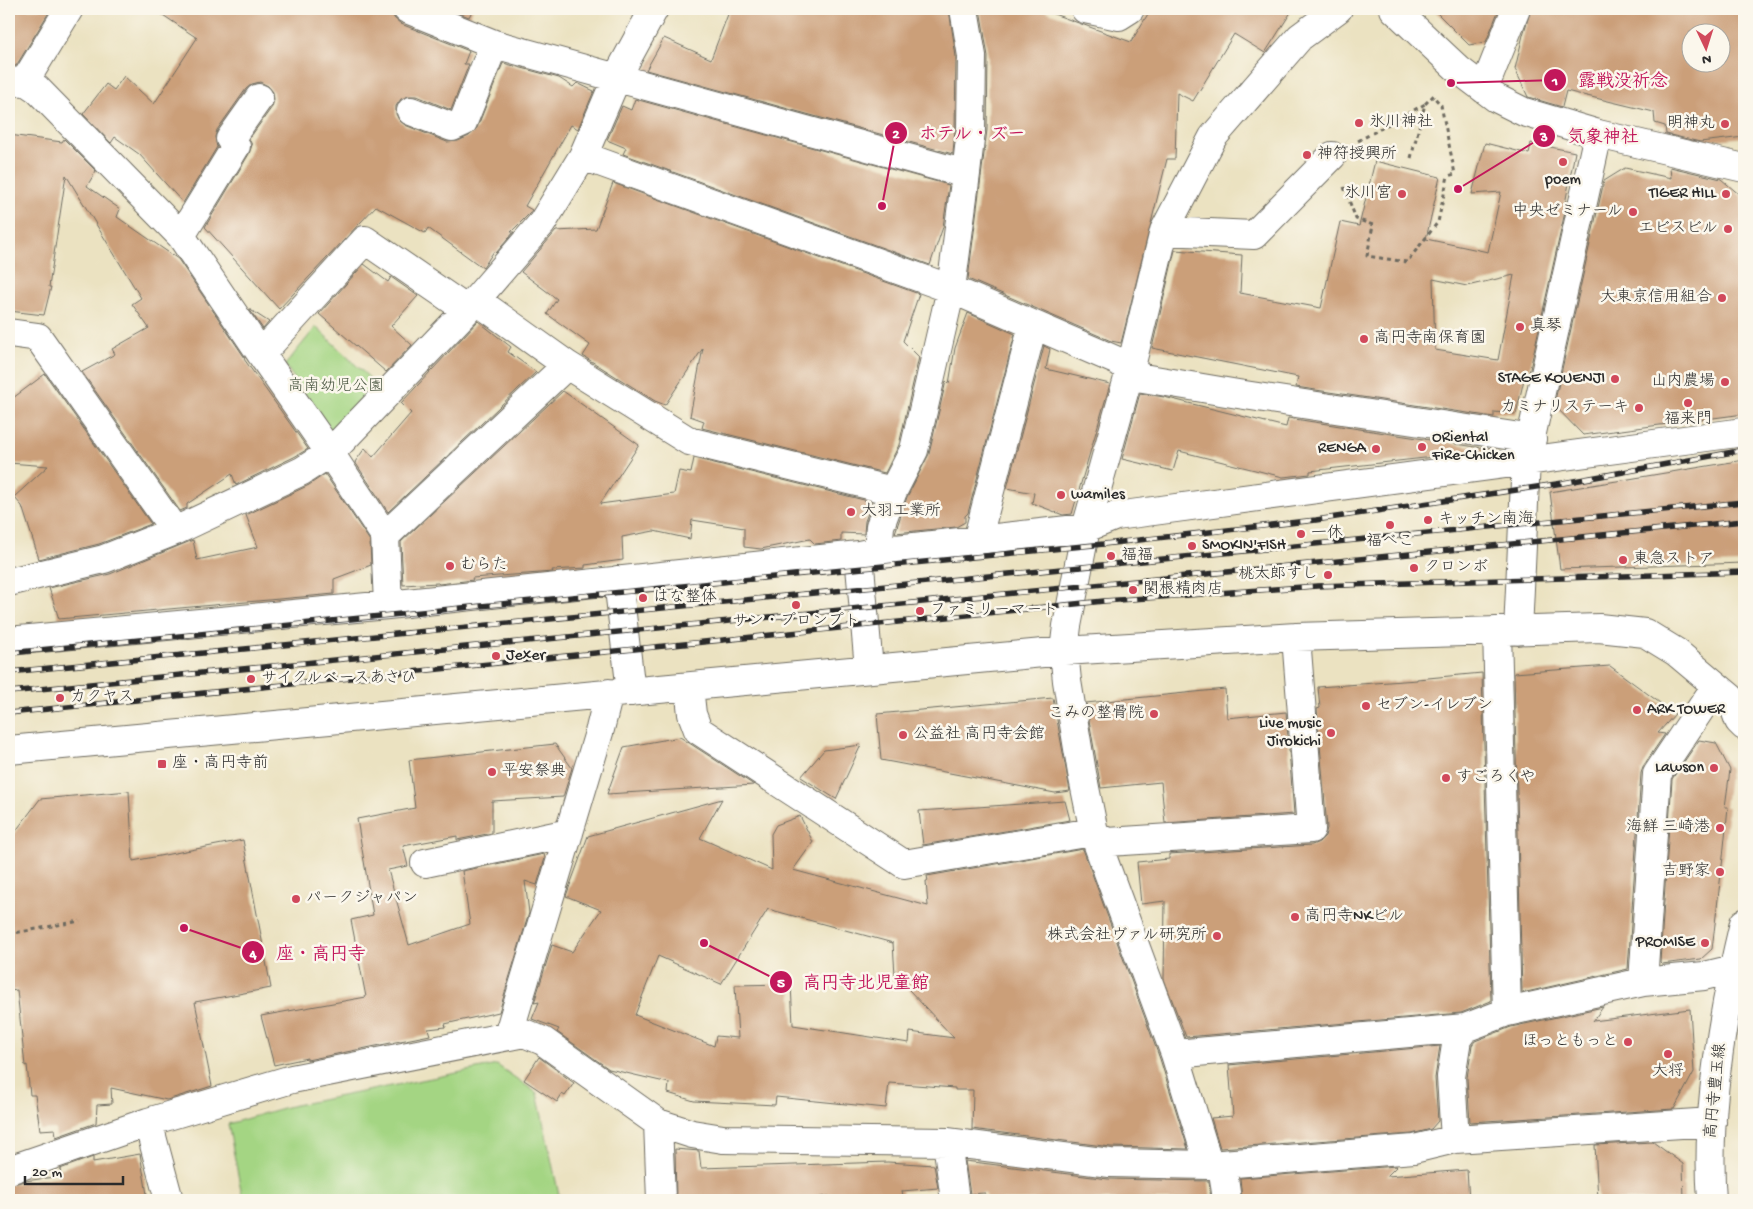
<svg xmlns="http://www.w3.org/2000/svg" width="1753" height="1209" font-family="'Gochi Hand','Klee One',sans-serif">
  <style>
    .green { fill: #a4d583; stroke: #688057 }
    .building { fill: #cb9f79; fill-rule: evenodd }
    .lines { fill: none; stroke-linecap: round; stroke-linejoin: round }
    .minor-casing { stroke: #6e6b60; stroke-width: 30 }
    .path { stroke: #6e6b60; stroke-width: 3; stroke-dasharray: 4 4; stroke-linecap: butt }
    .minor { stroke: #fff; stroke-width: 28 }
    .rail-casing { stroke: #2b2b2b; stroke-width: 5.5 }
    .rail { stroke: #fbf7ec; stroke-width: 4; stroke-dasharray: 11; stroke-linecap: butt }
    .poi-dot { fill: #d1495b; stroke: #fbf7ec; stroke-width: 2 }
    .labels { text-anchor: middle; dominant-baseline: central; stroke-width: 5; stroke-linejoin: round; paint-order: stroke }
    .poi-label { font-size: 16px; fill: #2b2b2b; stroke: #fbf7ec; text-anchor: start }
    .park-label { font-size: 16px; fill: #495641; stroke: #fbf7ec }
    .street-label { font-size: 16px; fill: #2b2b2b; stroke: #fbf7ec }
    .leader { fill: none; stroke: #c2185b; stroke-width: 2 }
    .callout-dot { fill: #c2185b; stroke: #fbf7ec; stroke-width: 2 }
    .mark-label { font-size: 15px; text-anchor: middle; font-weight: bold; fill: #fff }
    .callout-label { font-size: 18px; text-anchor: middle; font-weight: bold; fill: #c2185b; stroke: #fbf7ec; stroke-width: 5; stroke-linejoin: round; paint-order: stroke }
  </style>
  <rect width="100%" height="100%" fill="#fbf7ec"/>
  <filter id="ink" filterUnits="userSpaceOnUse"><feTurbulence type="fractalNoise" baseFrequency=".02" numOctaves="2"/><feDisplacementMap in="SourceGraphic" scale="10" xChannelSelector="R" yChannelSelector="G"/><feConvolveMatrix kernelMatrix="1 2 1 2 8 2 1 2 1" color-interpolation-filters="sRGB"/></filter>
  <filter id="wash" filterUnits="userSpaceOnUse"><feTurbulence type="fractalNoise" baseFrequency=".0096" numOctaves="4" result="noise"/><feDisplacementMap in="SourceGraphic" scale="20" xChannelSelector="R" yChannelSelector="G"/><feGaussianBlur stdDeviation="1.12" result="paint"/><feColorMatrix in="noise" values="0 0 0 0 0 0 0 0 0 0 0 0 0 0 0 0 0 1.4 0 .05"/><feComposite in="paint" operator="in"/></filter>
  <g filter="url(#wash)">
    <rect width="100%" height="100%" fill="#ebe2c1"/>
    <!-- green -->
    <path class="green" d="M316,327L379,387L332,433L285,365Z
      M497,1065L537,1093L560,1200H243L228,1124L286,1107Z"/>
    <g id="blocks">
      <!-- building -->
      <path class="building" d="M9,9H51L16,66H9Z
        M154,9H392L394,18L401,24L469,51L464,64H469L451,110L417,96H409L401,99L396,106V114L399,120L405,125L447,142L458,141L469,136L477,128L503,63L559,78L573,87L577,83L594,91L578,129L571,125L525,206L532,210L529,214L511,232H514L496,253L494,251L483,268L428,228L425,233L376,206L279,309L205,227L249,154L252,145L249,139L272,107L274,100L273,92L268,86L260,82L252,84L246,89L217,130L215,137L217,147L183,203L139,154L115,137L111,143L83,114L106,84L114,90L124,76L154,104L197,38Z
        M448,9H473L469,17Z
        M730,9H949L956,57L955,129L953,154L646,70L664,38L711,59Z
        M980,9H1040L1131,42L1151,9H1293L1265,53L1234,34L1193,101L1177,93L1175,159H1167L1121,343L1111,341L968,279L987,130L988,56Z
        M1433,9H1499L1486,42L1469,45Z
        M1531,9H1744V137L1700,142L1666,134L1665,126L1655,123L1654,112L1566,91L1562,107L1528,97L1515,69L1523,35ZM1690,32H1720V62H1690Z
        M635,99L949,185L943,227L930,265L623,154L626,148L607,140L622,106L631,110Z
        M9,135L62,142L64,139L96,171L87,186L120,209L117,217L178,259L245,358L244,359L308,449L294,457L236,485L232,474L187,504V508L180,511L82,372L115,354L112,349L149,328L132,304L141,298L66,175L49,287H51L44,315L9,311Z
        M1485,143L1529,154L1531,143L1575,152L1565,204L1567,203L1528,378L1525,375L1516,414L1494,412V417L1296,387L1298,377L1152,348L1175,250L1242,255L1240,293L1321,308L1340,222L1359,226L1375,161L1440,177L1426,239L1488,252L1501,192L1472,194ZM1514,275L1498,360L1435,350L1433,279L1467,286Z
        M1670,167L1721,179L1741,196L1744,234V414L1583,435L1554,405L1604,181L1625,168L1671,178Z
        M613,183L919,294L903,341L919,357L899,445L885,473L702,428L704,421L690,416L703,348L665,405L655,401L583,356L590,345L547,314L557,299L521,272L556,231L596,229Z
        M364,264L388,282L391,277L418,296L391,326L412,345L386,372L319,314Z
        M249,309L269,322L263,329Z
        M968,313L1015,334L968,513L965,516V522L956,527L895,533L907,497L929,454L946,381L949,384L955,348Z
        M478,321L511,347L508,352L536,372L388,512L355,462L365,448L373,457L411,413L401,403Z
        M1044,346L1050,349L1046,369L1110,384L1072,514L1063,515L1032,503L1034,493L1007,488Z
        M45,374L151,524L99,544L39,559L22,506L14,497L48,466L9,463V401Z
        M563,391L639,445L600,504L674,494L679,471L691,473L694,458L872,502L865,521L864,534L841,533V541L815,544L810,539L761,549L744,547V528L692,520L690,539L654,531L622,537L623,560L585,565V568L552,570L553,572L472,578L473,580L439,584L438,583L403,585L401,542Z
        M1140,393L1164,397L1286,427L1288,418L1495,450L1310,471V474L1283,477L1179,451L1173,471L1122,459Z
        M1744,460V563L1560,569L1550,492Z
        M325,474L370,541L371,565L334,579V594L59,619L49,588L110,574L193,540L197,560L258,547L246,515L309,485Z
        M1610,666L1675,714L1658,733L1665,734L1644,765L1641,773L1628,969L1522,993L1514,673Z
        M1482,673L1491,1001L1461,1013L1186,1037L1164,979L1165,901L1141,904L1137,862L1169,859V854L1312,845L1319,842L1325,836L1327,828L1317,709L1320,708L1318,687L1417,680V679Z
        M1225,689L1227,718L1286,712L1294,814L1165,823L1161,782L1101,788L1086,703Z
        M1053,698L1070,791L1055,793L881,760L877,714Z
        M680,737L754,785L607,794L624,747Z
        M1699,740L1716,743L1730,770L1725,807H1728L1723,857L1712,949L1701,959L1662,964L1660,962L1672,779Z
        M555,744L572,768L563,797L492,801V833L457,840V836L403,846L408,866L388,870L409,945L470,924L462,871L544,854L545,858L537,885L525,881L529,913L499,1012L445,1024L446,1027L428,1029L430,1035L307,1060V1058L274,1065L261,1016L366,997L351,920L373,915L357,819L415,808L409,760Z
        M861,745L836,799L801,777L824,750Z
        M129,791L133,861L243,840L271,988L195,1002L212,1086L167,1100L111,1088L112,1104L97,1105L96,1123L56,1137L55,1129L40,1130L35,1095H30L27,1065L25,1066L17,990L9,991V840L40,799Z
        M722,799L700,838L772,870L771,834L776,825L800,816L813,842L793,870L928,906L926,881H928L927,876L1083,849L1160,1059L1188,1149L1111,1147L972,1129L973,1090H955V1088L889,1083L886,1108L776,1097L775,1105L694,1101L668,1093L669,1083L609,1069L557,1032L559,1029L532,1019L539,1002L534,1003L552,945L572,952L601,910L566,896L588,836ZM768,909L893,943L895,975L954,1038L910,1032L909,1043L793,1025L791,984L735,985L738,1038L716,1036L714,1046L635,1015L658,956L721,984Z
        M1065,801L1070,820L923,845L919,811Z
        M1603,1007L1593,1021L1690,1009L1694,1072L1674,1109L1470,1122L1467,1078L1472,1045L1475,1041L1511,1027Z
        M1440,1046L1435,1078L1438,1121L1431,1129L1412,1134L1220,1148L1211,1118L1233,1116L1229,1065Z
        M539,1057L574,1083L565,1096L562,1094L557,1102L524,1080Z
        M1653,1142L1683,1164L1684,1200H1598L1595,1145Z
        M675,1149L699,1151L701,1168L888,1162L934,1165L938,1188L902,1191L903,1195L880,1198V1200H829V1196L802,1200H676Z
        M140,1154L148,1200H9V1185L25,1181L61,1176L60,1169L93,1157V1162Z
        M965,1161L1108,1179L1209,1181L1211,1200H986L985,1193L970,1194Z
        M1397,1166L1387,1176L1467,1170L1469,1200H1242L1240,1178Z"/>
    </g>
  </g>
  <g filter="url(#ink)">
    <use href="#blocks" fill-opacity="0" stroke="#6e6b60" stroke-width="1"/>
    <g class="lines">
      <!-- minor casing -->
      <g class="minor-casing">
        <path id="minor" d="M407,9L494,44L966,174L971,130L972,56L964,9
          M1085,9L1119,16L1130,9
          M1394,9L1459,70L1496,98L1524,112L1598,134L1744,168
          M25,81L69,9
          M9,82L25,81L37,89L181,236L261,354L330,453L385,536L388,605
          M1484,89L1516,9
          M411,111L452,127L463,122L494,44
          M583,156L951,289L1120,362L1130,371L1143,378L1238,394L1532,439
          M1164,231L1254,235L1332,156
          M181,236L236,146L230,139L259,98
          M476,300L567,365L689,441L893,491
          M9,333L38,337L175,531
          M261,354L365,240L467,310
          M385,536L567,365
          M977,541L1033,325
          M878,551L880,526L893,491L914,450L951,289L966,174
          M859,555L869,669
          M618,580L631,692
          M9,582L104,559L175,531L302,471L330,453L467,310L542,223L583,156L617,77L654,9
          M1497,631L1507,1012
          M1518,631L1526,460L1598,134
          M9,641L388,605L859,555L878,551L1086,528L1116,516L1744,432
          M689,687L692,714L698,730L904,864L1086,833L1108,842L1311,829L1296,637
          M9,750L1064,651L1296,637L1599,628L1645,633L1676,652L1731,698L1739,721L1744,726
          M425,863L569,833
          M1643,982L1657,774L1716,686
          M508,1036L600,729L609,693
          M1175,1054L1465,1028
          M148,1122L169,1200
          M658,1123L661,1200
          M1455,1139L1451,1077L1457,1039L1465,1028L1507,1012L1643,982L1704,976L1733,969
          M947,1142L955,1200
          M1222,1164L1227,1200
          M1209,1165L1175,1054L1095,837L1082,773L1067,681L1064,651L1067,626L1086,528L1130,371L1164,231L1213,137L1300,37L1338,9
          M9,1170L148,1122L292,1079L524,1033L543,1041L658,1123L692,1134L723,1139L947,1142L1110,1163L1209,1165L1414,1149L1455,1139L1712,1122
          M1712,1200C1705,1111 1723,1010 1744,923"/>
      </g>
      <!-- path -->
      <path class="path" d="M1358,141L1425,104
        M1411,158L1425,104L1434,95
        M1344,187L1356,219L1373,225L1367,256L1407,262L1438,222L1448,176L1455,174L1441,105L1433,96
        M9,934L80,921"/>
      <!-- minor -->
      <use href="#minor" class="minor"/>
      <!-- rail casing -->
      <g class="rail-casing">
        <path id="rail" d="M9,653L1104,544L1316,520L1563,483L1744,450
          M9,672L1744,502
          M9,692L1744,521
          M9,713L1104,601L1317,586L1744,572"/>
      </g>
      <!-- rail -->
      <use href="#rail" class="rail"/>
    </g>
  </g>
  <!-- markers -->
  <g class="poi-dot">
    <circle cx="1359" cy="123" r="5"/>
    <circle cx="1725" cy="124" r="5"/>
    <circle cx="1307" cy="155" r="5"/>
    <circle cx="1563" cy="162" r="5"/>
    <circle cx="1402" cy="194" r="5"/>
    <circle cx="1726" cy="194" r="5"/>
    <circle cx="1633" cy="212" r="5"/>
    <circle cx="1728" cy="229" r="5"/>
    <circle cx="1722" cy="298" r="5"/>
    <circle cx="1520" cy="327" r="5"/>
    <circle cx="1364" cy="339" r="5"/>
    <circle cx="1615" cy="379" r="5"/>
    <circle cx="1725" cy="382" r="5"/>
    <circle cx="1688" cy="403" r="5"/>
    <circle cx="1639" cy="408" r="5"/>
    <circle cx="1422" cy="447" r="5"/>
    <circle cx="1376" cy="449" r="5"/>
    <circle cx="1061" cy="495" r="5"/>
    <circle cx="851" cy="512" r="5"/>
    <circle cx="1428" cy="520" r="5"/>
    <circle cx="1390" cy="525" r="5"/>
    <circle cx="1301" cy="534" r="5"/>
    <circle cx="1192" cy="546" r="5"/>
    <circle cx="1111" cy="556" r="5"/>
    <circle cx="1623" cy="560" r="5"/>
    <circle cx="450" cy="566" r="5"/>
    <circle cx="1414" cy="568" r="5"/>
    <circle cx="1328" cy="575" r="5"/>
    <circle cx="1133" cy="590" r="5"/>
    <circle cx="643" cy="598" r="5"/>
    <circle cx="796" cy="605" r="5"/>
    <circle cx="920" cy="611" r="5"/>
    <circle cx="496" cy="656" r="5"/>
    <circle cx="251" cy="679" r="5"/>
    <circle cx="60" cy="698" r="5"/>
    <circle cx="1366" cy="706" r="5"/>
    <circle cx="1637" cy="710" r="5"/>
    <circle cx="1154" cy="714" r="5"/>
    <circle cx="1331" cy="733" r="5"/>
    <circle cx="903" cy="735" r="5"/>
    <rect x="157" y="759" width="10" height="10" rx="2.5"/>
    <circle cx="1714" cy="768" r="5"/>
    <circle cx="492" cy="772" r="5"/>
    <circle cx="1446" cy="778" r="5"/>
    <circle cx="1720" cy="828" r="5"/>
    <circle cx="1720" cy="872" r="5"/>
    <circle cx="296" cy="899" r="5"/>
    <circle cx="1295" cy="917" r="5"/>
    <circle cx="1217" cy="936" r="5"/>
    <circle cx="1705" cy="943" r="5"/>
    <circle cx="1628" cy="1042" r="5"/>
    <circle cx="1668" cy="1054" r="5"/>
  </g>
  <g class="labels">
    <!-- poi labels -->
    <g class="poi-label">
      <text x="1369" y="123">氷川神社</text>
      <text x="1715" y="124" text-anchor="end">明神丸</text>
      <text x="1317" y="155">神符授興所</text>
      <text x="1563" y="180" text-anchor="middle">poem</text>
      <text x="1392" y="194" text-anchor="end">氷川宮</text>
      <text x="1716" y="194" text-anchor="end">TIGER HILL</text>
      <text x="1623" y="212" text-anchor="end">中央ゼミナール</text>
      <text x="1718" y="229" text-anchor="end">エビスビル</text>
      <text x="1712" y="298" text-anchor="end">大東京信用組合</text>
      <text x="1530" y="327">真琴</text>
      <text x="1374" y="339">高円寺南保育園</text>
      <text x="1605" y="379" text-anchor="end">STAGE KOUENJI</text>
      <text x="1715" y="382" text-anchor="end">山内農場</text>
      <text x="1629" y="408" text-anchor="end">カミナリステーキ</text>
      <text x="1688" y="420" text-anchor="middle">福来門</text>
      <text x="1432" y="438">ORiental<tspan x="1432" dy="18">FiRe-Chicken</tspan></text>
      <text x="1366" y="449" text-anchor="end">RENGA</text>
      <text x="1071" y="495">wamiles</text>
      <text x="861" y="512">大羽工業所</text>
      <text x="1438" y="520">キッチン南海</text>
      <text x="1311" y="534">一休</text>
      <text x="1390" y="542" text-anchor="middle">福べこ</text>
      <text x="1202" y="546">SMOKIN'FISH</text>
      <text x="1121" y="556">福福</text>
      <text x="1633" y="560">東急ストア</text>
      <text x="460" y="566">むらた</text>
      <text x="1424" y="568">クロンボ</text>
      <text x="1318" y="575" text-anchor="end">桃太郎すし</text>
      <text x="1143" y="590">関根精肉店</text>
      <text x="653" y="598">はな整体</text>
      <text x="930" y="611">ファミリーマート</text>
      <text x="796" y="622" text-anchor="middle">サン・プロンプト</text>
      <text x="506" y="656">Jexer</text>
      <text x="261" y="679">サイクルベースあさひ</text>
      <text x="70" y="698">カクヤス</text>
      <text x="1376" y="706">セブン-イレブン</text>
      <text x="1647" y="710">ARK TOWER</text>
      <text x="1144" y="714" text-anchor="end">こみの整骨院</text>
      <text x="1321" y="724" text-anchor="end">Live music<tspan x="1321" dy="18">Jirokichi</tspan></text>
      <text x="913" y="735">公益社 高円寺会館</text>
      <text x="172" y="764">座・高円寺前</text>
      <text x="1704" y="768" text-anchor="end">Lawson</text>
      <text x="502" y="772">平安祭典</text>
      <text x="1456" y="778">すごろくや</text>
      <text x="1710" y="828" text-anchor="end">海鮮 三崎港</text>
      <text x="1710" y="872" text-anchor="end">吉野家</text>
      <text x="306" y="899">パークジャパン</text>
      <text x="1305" y="917">高円寺NKビル</text>
      <text x="1207" y="936" text-anchor="end">株式会社ヴァル研究所</text>
      <text x="1695" y="943" text-anchor="end">PROMISE</text>
      <text x="1618" y="1042" text-anchor="end">ほっともっと</text>
      <text x="1668" y="1072" text-anchor="middle">大将</text>
    </g>
    <!-- park labels -->
    <g class="park-label">
      <text x="336" y="387">高南幼児公園</text>
    </g>
    <!-- street labels -->
    <g class="street-label">
      <text transform="translate(1717 1091) rotate(-84)">高円寺豊玉線</text>
    </g>
  </g>
  <!-- callouts -->
  <path class="leader" d="M1451 83L1555 80M882 206L896 133M1458 189L1544 136M184 928L253 952M704 943L781 982"/>
  <g class="callout-dot">
    <circle cx="1451" cy="83" r="5"/>
    <circle cx="882" cy="206" r="5"/>
    <circle cx="1458" cy="189" r="5"/>
    <circle cx="184" cy="928" r="5"/>
    <circle cx="704" cy="943" r="5"/>
    <circle cx="1555" cy="80" r="12"/>
    <circle cx="896" cy="133" r="12"/>
    <circle cx="1544" cy="136" r="12"/>
    <circle cx="253" cy="952" r="12"/>
    <circle cx="781" cy="982" r="12"/>
  </g>
  <g class="mark-label">
    <text x="1555" y="85">1</text>
    <text x="896" y="138">2</text>
    <text x="1544" y="141">3</text>
    <text x="253" y="958">4</text>
    <text x="781" y="987">5</text>
  </g>
  <g class="callout-label">
    <text x="1623" y="86">露戦没祈念</text>
    <text x="972" y="139">ホテル・ズー</text>
    <text x="1603" y="142">気象神社</text>
    <text x="321" y="959">座・高円寺</text>
    <text x="866" y="988">高円寺北児童館</text>
  </g>
  <!-- margin -->
  <rect width="1753" height="1209" fill="none" stroke="#fbf7ec" stroke-width="30"/>
  <!-- north arrow -->
  <g transform="translate(1706 48) rotate(176)"><circle r="24" fill="#fbf7ec" stroke="#a8a59f"/>
  <path d="M0-4L9 19L0 12L-9 19Z" fill="#d1495b"/>
  <text y="-8" font-size="14" font-weight="bold" text-anchor="middle" fill="#2b2b2b">N</text>
  </g>
  <!-- scale -->
  <path d="M25 1176v8h98v-8" fill="none" stroke="#2b2b2b" stroke-width="2.5"/>
  <text x="32" y="1176" font-size="15" fill="#2b2b2b" stroke="#fbf7ec" stroke-width="4" paint-order="stroke">20 m</text>
</svg>
